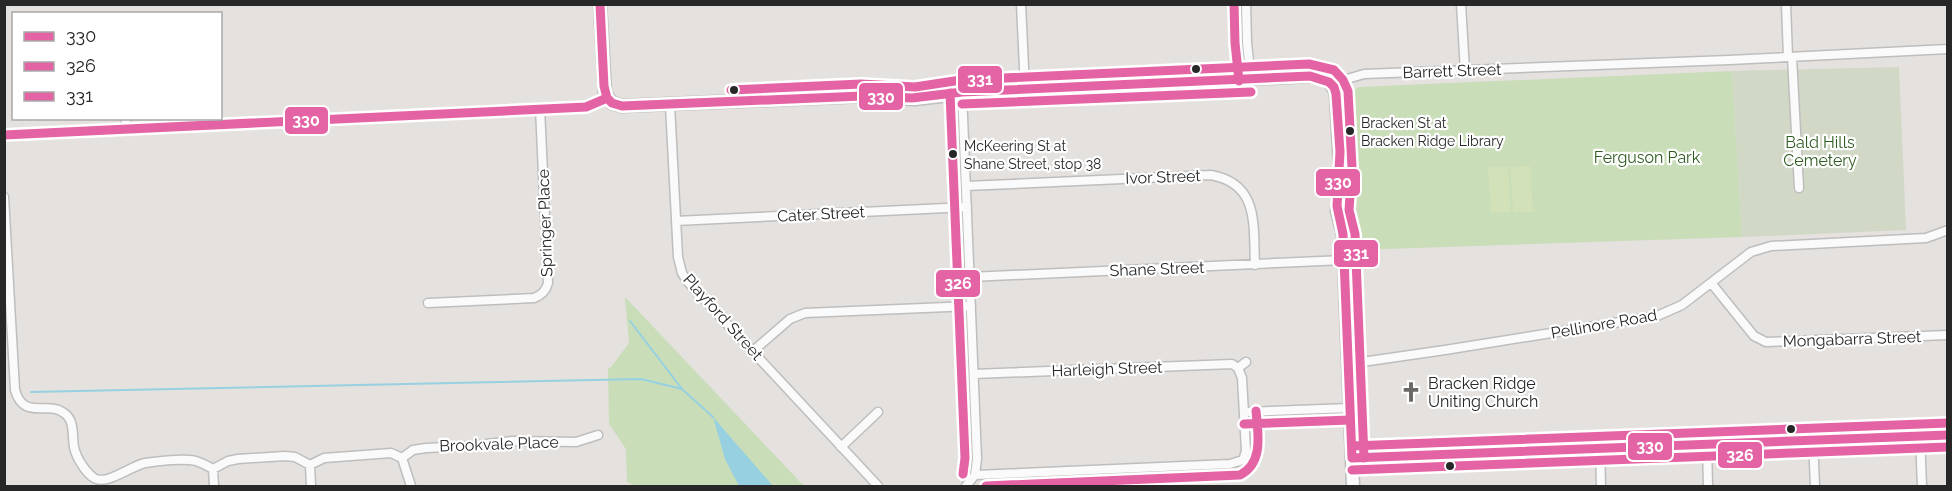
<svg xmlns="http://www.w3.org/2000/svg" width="1952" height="491" font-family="Raleway,sans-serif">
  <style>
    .green { fill: #c9ddb9 }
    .cemetery { fill: #d1d8c6 }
    .pitch { fill: #d2e1b8 }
    .water { fill: #97d0e0 }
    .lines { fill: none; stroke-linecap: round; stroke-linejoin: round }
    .stream { stroke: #97d0e0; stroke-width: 2 }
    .street-casing { stroke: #bebebf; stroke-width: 11 }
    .secondary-casing { stroke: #bebebf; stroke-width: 15 }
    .street { stroke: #fbfafa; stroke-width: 8 }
    .secondary { stroke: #fbfafa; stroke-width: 12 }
    .bus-1-casing { stroke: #fff; stroke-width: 14 }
    .bus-2-casing { stroke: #fff; stroke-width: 14 }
    .bus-3-casing { stroke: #fff; stroke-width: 14 }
    .bus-1 { stroke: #e463a4; stroke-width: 9 }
    .bus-2 { stroke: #e463a4; stroke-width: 9 }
    .bus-3 { stroke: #e463a4; stroke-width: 9 }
    .bus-dot { fill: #272727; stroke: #fff; stroke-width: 2 }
    .labels { text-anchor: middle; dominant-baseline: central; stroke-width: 4.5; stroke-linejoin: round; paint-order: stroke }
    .bus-label { font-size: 14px; fill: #272727; stroke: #fff; text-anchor: start }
    .street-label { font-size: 16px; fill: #272727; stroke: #fff }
    .park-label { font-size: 16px; fill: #2e5b20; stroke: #fff }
    .poi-label { font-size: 16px; fill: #272727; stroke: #fff; text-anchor: start }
    .line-badge { stroke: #fff; stroke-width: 2 }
    .badge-label { font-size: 16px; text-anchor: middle; font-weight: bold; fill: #fff }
  </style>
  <rect width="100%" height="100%" fill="#e4e1de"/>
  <!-- green -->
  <path class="green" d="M1732,71L1742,237L1356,250L1350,98L1352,91L1359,87Z
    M625,297L804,486H635L627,482L626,449L609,424L608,368L611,367L629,343Z"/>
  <!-- cemetery -->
  <path class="cemetery" d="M1899,67L1906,230L1742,237L1732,71Z"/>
  <!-- pitch -->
  <path class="pitch" d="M1530,166L1533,212H1513L1510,167Z
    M1488,167H1508L1511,212L1491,213Z"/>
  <!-- water -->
  <path class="water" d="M713,417L773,486H739L725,459Z"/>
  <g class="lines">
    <!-- stream -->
    <path class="stream" d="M630,321L682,389L713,417
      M31,392L641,379L682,389"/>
    <!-- street casing -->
    <g class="street-casing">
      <path id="street" d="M1021,4L1025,89
        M1246,4L1247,43L1251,80
        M1461,4L1465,71
        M1786,4L1788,57
        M1792,57L1799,188
        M1333,87L1347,79L1364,74L1729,60L1948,49
        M962,92L977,459L975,475L966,486
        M670,105L678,257L682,273L687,281L878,486
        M126,118V129
        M4,135L586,107L607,98
        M966,186L1211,175C1260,184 1253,226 1255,265
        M4,197L15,390C24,421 47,400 64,413C75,420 72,436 74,447C76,457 85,472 94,478C106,486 131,466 145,463C157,461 185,458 196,461C202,463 208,466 213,469L228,461L238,459L285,456L295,457L310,465
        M676,221L967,207
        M970,277L1344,260
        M1712,284L1754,336L1766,342L1948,335
        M428,303L534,298C542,295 546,291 548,283L540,108
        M753,351L790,319L805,313L971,306
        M1348,364L1445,350L1657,316L1682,305L1751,252L1771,246L1926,238L1948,230
        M1238,368L1246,362
        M974,374L1232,364L1238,368L1242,378L1246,451L1243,460L1230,464L975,475
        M1244,412L1350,408
        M1920,436L1922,486
        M1813,440L1815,486
        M1707,444L1708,486
        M841,447L878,412
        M1600,448L1601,486
        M402,458L413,450L426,448L470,446L512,441L576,442L598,435
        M310,465L324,458L391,453L402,458L411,486
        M310,465L311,486
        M213,469L214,486"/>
    </g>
    <!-- secondary casing -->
    <g class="secondary-casing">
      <path id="secondary" d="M600,4L605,93L612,103L622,106L862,96L896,90L929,88L970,92L1310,76C1323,77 1332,81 1336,94L1340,168L1346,211L1343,234L1353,486
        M877,97L915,99L949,95
        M1339,182L1337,211L1341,227
        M1352,458L1948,435"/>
    </g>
    <!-- street -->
    <use href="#street" class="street"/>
    <!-- secondary -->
    <use href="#secondary" class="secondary"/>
    <!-- bus-1 casing -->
    <g class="bus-1-casing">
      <path id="bus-1" d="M600,4L604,86L607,98
        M607,98L612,103L622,106L862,96L912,98L962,92L1310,76L1329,82L1334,87L1336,94L1340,152L1337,206L1343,234L1352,458
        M4,135L586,107L607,98
        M1352,458L1948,435"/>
    </g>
    <!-- bus-2 casing -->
    <g class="bus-2-casing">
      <path id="bus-2" d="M1234,4L1235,43L1239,81
        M950,93L965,458L963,474
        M962,104L1251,92
        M1244,424L1350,420
        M1352,470L1948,447
        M986,486L1240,475C1264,463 1258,433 1256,411"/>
    </g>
    <!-- bus-3 casing -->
    <g class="bus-3-casing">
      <path id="bus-3" d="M731,90L861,84L915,87L961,80L1309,64L1334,70L1343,80L1348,91L1352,167L1349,210L1355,234L1364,458
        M1352,446L1948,423"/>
    </g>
    <!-- bus-1 -->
    <use href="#bus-1" class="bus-1"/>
    <!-- bus-2 -->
    <use href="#bus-2" class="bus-2"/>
    <!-- bus-3 -->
    <use href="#bus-3" class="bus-3"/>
  </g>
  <!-- icons -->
  <defs>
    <g id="church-bare" transform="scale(1.62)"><path d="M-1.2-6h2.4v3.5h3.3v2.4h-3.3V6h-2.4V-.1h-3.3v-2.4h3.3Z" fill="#696867" stroke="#fff" stroke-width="2.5" paint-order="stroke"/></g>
  </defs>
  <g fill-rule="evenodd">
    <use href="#church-bare" x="1411" y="392"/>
  </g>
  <!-- markers -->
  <g class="bus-dot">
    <circle cx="1196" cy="69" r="5"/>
    <circle cx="734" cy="90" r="5"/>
    <circle cx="1350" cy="131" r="5"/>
    <circle cx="953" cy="154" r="5"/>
    <circle cx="1791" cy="429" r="5"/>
    <circle cx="1450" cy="466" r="5"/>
  </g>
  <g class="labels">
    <!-- bus labels -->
    <g class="bus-label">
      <text x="1361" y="123">Bracken St at<tspan x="1361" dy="18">Bracken Ridge Library</tspan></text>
      <text x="964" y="146">McKeering St at<tspan x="964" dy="18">Shane Street, stop 38</tspan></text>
    </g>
    <!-- street labels -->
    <g class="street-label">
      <text transform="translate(1452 71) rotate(-2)">Barrett Street</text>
      <text transform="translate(1163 177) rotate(-2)">Ivor Street</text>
      <text transform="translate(821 214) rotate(-3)">Cater Street</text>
      <text transform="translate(545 223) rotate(-92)">Springer Place</text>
      <text transform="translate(1157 269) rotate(-2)">Shane Street</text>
      <text transform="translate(723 317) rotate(48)">Playford Street</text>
      <text transform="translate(1604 324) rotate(-10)">Pellinore Road</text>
      <text transform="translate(1852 339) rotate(-2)">Mongabarra Street</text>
      <text transform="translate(1107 369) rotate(-2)">Harleigh Street</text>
      <text transform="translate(499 444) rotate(-2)">Brookvale Place</text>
    </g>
    <!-- park labels -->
    <g class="park-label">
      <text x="1820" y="142">Bald Hills<tspan x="1820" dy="18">Cemetery</tspan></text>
      <text x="1647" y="157">Ferguson Park</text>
    </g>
    <!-- poi labels -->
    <g class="poi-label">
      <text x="1428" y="383">Bracken Ridge<tspan x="1428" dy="18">Uniting Church</tspan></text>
    </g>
  </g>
  <g class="line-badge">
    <rect x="957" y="65" width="46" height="29" rx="6" fill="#e463a4"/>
    <rect x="858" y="82" width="46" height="29" rx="6" fill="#e463a4"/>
    <rect x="284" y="106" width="45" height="29" rx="6" fill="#e463a4"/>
    <rect x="1315" y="168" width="46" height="29" rx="6" fill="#e463a4"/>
    <rect x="1333" y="239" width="46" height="29" rx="6" fill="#e463a4"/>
    <rect x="935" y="269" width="46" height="29" rx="6" fill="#e463a4"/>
    <rect x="1627" y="432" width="46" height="29" rx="6" fill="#e463a4"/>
    <rect x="1717" y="441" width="46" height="28" rx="6" fill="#e463a4"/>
  </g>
  <g class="badge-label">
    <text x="980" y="85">331</text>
    <text x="881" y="103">330</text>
    <text x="306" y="126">330</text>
    <text x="1338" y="188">330</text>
    <text x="1356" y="259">331</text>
    <text x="958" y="289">326</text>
    <text x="1650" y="452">330</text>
    <text x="1740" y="461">326</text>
  </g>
  <!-- border -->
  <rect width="1952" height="491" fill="none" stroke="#272727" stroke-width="12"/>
  <!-- legend -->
  <rect x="12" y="12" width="210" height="108" fill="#ffffff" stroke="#a9a9a9" stroke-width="1.5"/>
  <rect x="24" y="32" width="30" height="9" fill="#e463a4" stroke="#a9a9a9" stroke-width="1.5"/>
  <text x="66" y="42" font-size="18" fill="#272727">330</text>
  <rect x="24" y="62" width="30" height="9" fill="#e463a4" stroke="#a9a9a9" stroke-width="1.5"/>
  <text x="66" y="72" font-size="18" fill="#272727">326</text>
  <rect x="24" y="92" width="30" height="9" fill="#e463a4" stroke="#a9a9a9" stroke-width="1.5"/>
  <text x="66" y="102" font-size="18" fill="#272727">331</text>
</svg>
